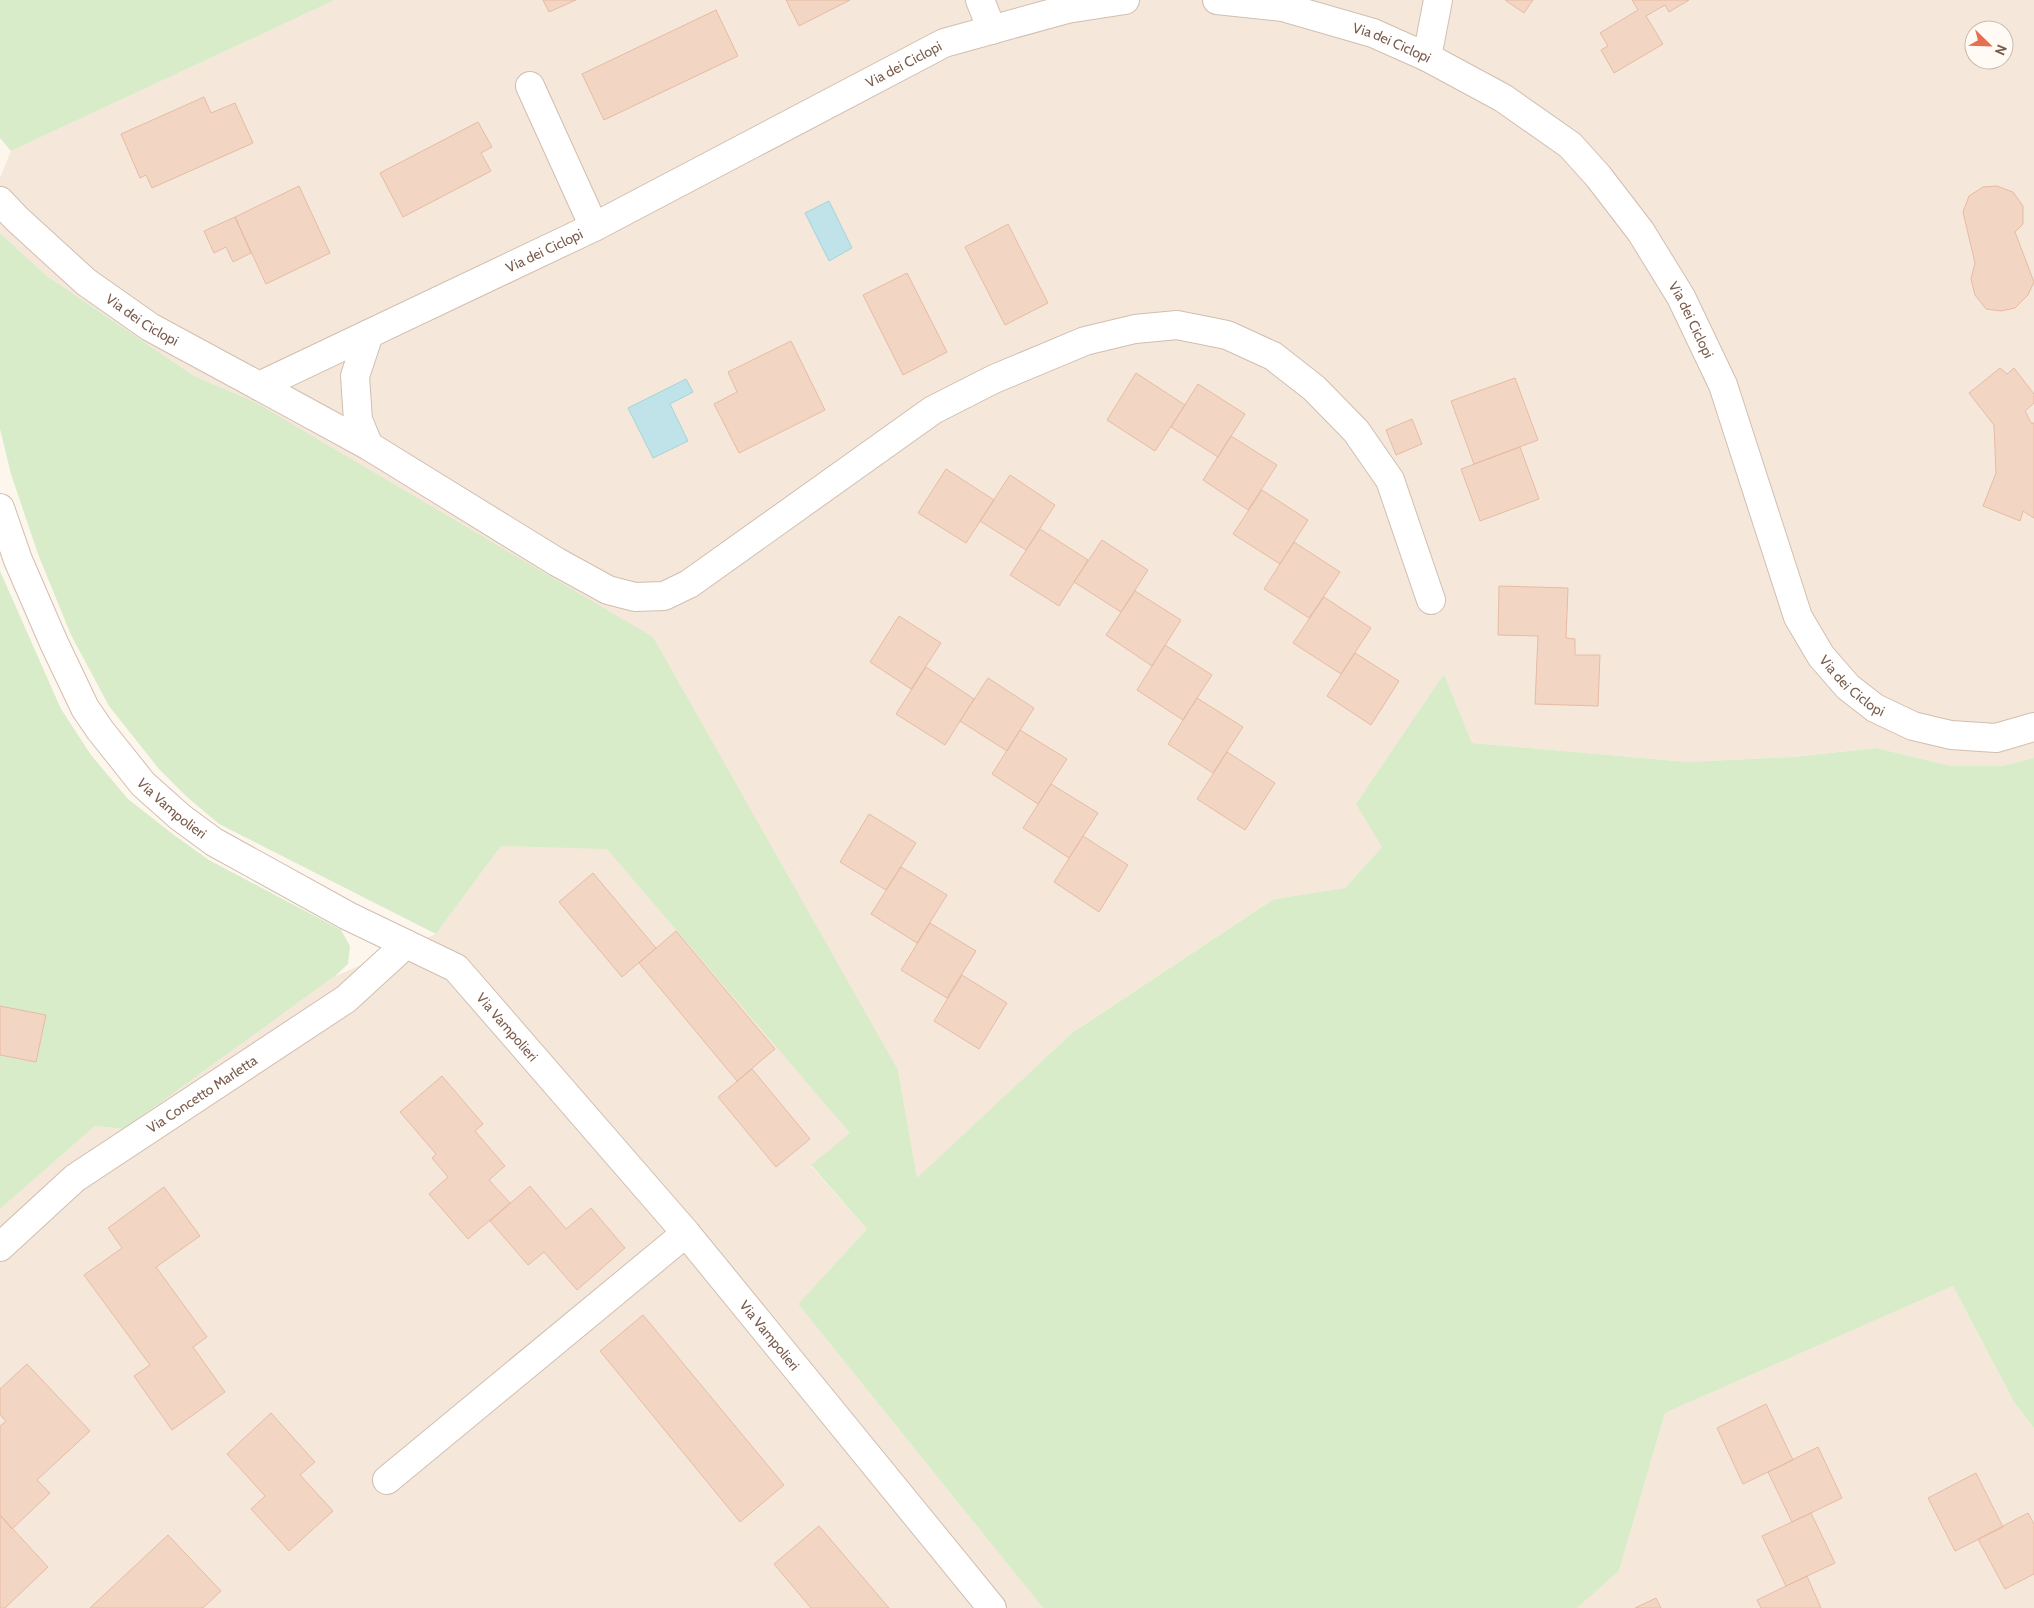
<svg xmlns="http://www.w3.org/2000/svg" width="2034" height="1608" font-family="Cabin,sans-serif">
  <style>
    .residential { fill: #f5e8da; fill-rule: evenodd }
    .green { fill: #d8ecc9 }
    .water { fill: #bfe3e8; stroke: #a5d3da }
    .building { fill: #f3d5c3; stroke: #e6bba3 }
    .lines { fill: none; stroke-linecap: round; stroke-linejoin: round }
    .street-casing { stroke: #d1beb0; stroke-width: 30 }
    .street { stroke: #fff; stroke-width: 28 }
    .labels { text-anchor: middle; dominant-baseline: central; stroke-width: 5; stroke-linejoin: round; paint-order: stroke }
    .street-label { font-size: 14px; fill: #7a5c4d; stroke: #fffaf3 }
  </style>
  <rect width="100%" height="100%" fill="#fdf6ec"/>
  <!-- residential -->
  <path class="residential" d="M335,0H2034V758L2002,766H1951L1876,748L1793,757L1687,762L1472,743L1444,674L1382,847L1345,888L1274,899L1072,1033L917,1179L898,1070L253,401L194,376L47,276L0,233V178L11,151ZM1974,30H2004V60H1974Z
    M501,846L607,848L851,1133L811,1166L867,1229L798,1304L1043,1608H0V1209L95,1126L124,1129L335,976L436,934Z
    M1953,1286L2014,1402L2034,1428V1608H1577L1619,1571L1665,1413Z"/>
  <!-- green -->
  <path class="green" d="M0,0H335L11,151L0,138Z
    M0,233L47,276L194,376L253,401L653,637L898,1070L917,1178L1072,1033L1274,899L1345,888L1382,847L1356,804L1444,674L1472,743L1687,762L1793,757L1876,748L1951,766H2002L2034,758V1428L2014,1402L1953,1286L1665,1413L1619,1571L1577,1608H1043L798,1304L867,1229L811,1165L850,1133L607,849L501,846L436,934L219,824L187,797L159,769L109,706L71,635L38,554L11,474L0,429Z
    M0,571L61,709L91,755L128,799L174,835L209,860L341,930L350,946L348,964L335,976L124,1129L95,1126L0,1209Z"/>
  <!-- water -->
  <path class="water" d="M829,201L852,248L829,261L805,213Z
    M686,379L693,392L670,404L688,441L653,458L628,408Z"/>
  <!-- building -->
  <path class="building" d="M543,0H576L549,12Z
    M786,0H850L799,26Z
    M1505,0H1533L1524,13Z
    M1632,0H1689L1669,12L1665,5L1646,16L1663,44L1614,73L1601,50L1608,46L1600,33L1638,10Z
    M716,10L738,56L604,120L582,74Z
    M204,97L211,113L235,103L253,143L152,188L146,175L140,178L121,134Z
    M478,122L492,147L481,153L491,171L403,217L380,173Z
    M299,186L330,253L266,284L235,217Z
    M1997,186L2013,192L2023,206V224L2015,232L2034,282L2028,295L2015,308L2001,311L1986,309L1975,295L1971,279L1975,263L1963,212L1969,196L1983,187Z
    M235,217L251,253L233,262L226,247L214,253L204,231Z
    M1008,224L1048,303L1005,325L965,247Z
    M907,273L947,352L903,375L863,295Z
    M791,341L825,410L739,453L714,404L737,392L728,372Z
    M2000,368L2007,374L2014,368L2034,394V403L2025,411L2031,423H2034V518L2023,511L2020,521L1983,506L1996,473L1994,425L1969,393Z
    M1136,373L1185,405L1155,451L1107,420Z
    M1515,378L1538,440L1474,464L1451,401Z
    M1198,384L1245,414L1218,457L1171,427Z
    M1412,419L1422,444L1396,455L1386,430Z
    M1231,436L1277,465L1248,510L1203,480Z
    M1520,447L1539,499L1480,521L1461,469Z
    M946,469L994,500L966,543L918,513Z
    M1010,475L1055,505L1026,550L980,521Z
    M1262,490L1308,520L1280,564L1233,534Z
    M1040,529L1088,560L1059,606L1010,575Z
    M1102,540L1148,570L1121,612L1074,582Z
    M1294,542L1340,572L1309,618L1264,589Z
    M1499,586L1568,588L1566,638L1575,639V655H1600L1598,706L1535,704L1538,636L1498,635Z
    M1135,591L1181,620L1152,666L1106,635Z
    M1324,597L1371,628L1341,674L1293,643Z
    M899,616L941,643L911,689L870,662Z
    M1165,645L1212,675L1183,720L1137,690Z
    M1355,653L1399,681L1371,725L1327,696Z
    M926,667L974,699L945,745L896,714Z
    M988,678L1034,708L1007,751L960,721Z
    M1197,698L1243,727L1213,773L1168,744Z
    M1020,730L1067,759L1038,804L992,774Z
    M1227,752L1275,783L1245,830L1197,799Z
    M1051,784L1098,813L1069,858L1023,828Z
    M869,814L916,843L886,890L840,862Z
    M1083,836L1128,865L1099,912L1054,882Z
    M901,867L947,895L917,943L871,914Z
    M593,873L656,948L622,977L559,902Z
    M930,923L976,951L947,998L901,970Z
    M676,931L775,1049L737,1081L639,963Z
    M962,975L1007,1003L979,1049L934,1021Z
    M0,1006L46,1015L36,1062L0,1055Z
    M752,1069L810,1139L776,1167L718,1097Z
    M442,1076L483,1124L475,1131L505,1166L489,1180L510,1203L468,1239L429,1194L448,1177L432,1158L436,1154L400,1112Z
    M530,1186L566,1229L591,1208L625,1248L577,1290L544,1252L528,1265L490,1221Z
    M164,1187L200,1236L156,1267L207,1337L193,1347L225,1392L172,1430L134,1376L150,1365L84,1275L122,1248L108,1228Z
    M643,1315L784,1485L740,1522L600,1351Z
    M27,1364L90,1431L37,1480L50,1493L12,1529L0,1515V1426L6,1421L0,1415V1389Z
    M1766,1404L1793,1460L1743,1484L1717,1428Z
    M271,1413L315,1462L300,1475L333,1511L289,1551L251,1509L265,1496L227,1454Z
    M1818,1447L1842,1498L1792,1522L1768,1472Z
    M1976,1473L2003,1527L1955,1551L1928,1498Z
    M1811,1513L1835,1563L1786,1586L1762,1536Z
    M2028,1513L2034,1524V1574L2005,1589L1978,1539Z
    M0,1515L48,1567L5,1608H0Z
    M819,1526L889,1608H811L774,1564Z
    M168,1535L221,1591L203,1608H90Z
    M1807,1576L1821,1608H1761L1757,1600Z
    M1656,1598L1661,1608H1635Z"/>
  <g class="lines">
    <!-- street casing -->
    <g class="street-casing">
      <g id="street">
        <path d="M980,0L992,30"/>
        <path id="s1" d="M1217,0L1283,7L1373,33L1427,57L1503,98L1570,145L1598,176L1641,232L1681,297L1723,385L1798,617L1821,656L1848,687L1875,708L1913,726L1951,735L1996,738L2034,727"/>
        <path d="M1427,57L1438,0"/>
        <path d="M530,86L594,227"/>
        <path id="s2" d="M0,201L17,219L86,282L150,327L259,386L594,227L944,43L1067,9L1125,0"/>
        <path d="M369,334L355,376L358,420L369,446"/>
        <path d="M259,386L369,446L557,562L608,590L635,597L664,596L689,584L933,410L994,379L1085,341L1135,329L1177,325L1227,335L1273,356L1314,388L1356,431L1390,480L1431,600"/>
        <path id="s3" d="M0,508L18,560L54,643L85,708L100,730L143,784L180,817L214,842L348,916L456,968L686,1233L992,1608"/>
        <path id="s4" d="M0,1247L75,1178L346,999L406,944"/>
        <path d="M387,1480L686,1233"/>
      </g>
    </g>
    <!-- street -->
    <use href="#street" class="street"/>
  </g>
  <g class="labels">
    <!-- street labels -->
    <g class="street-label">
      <text stroke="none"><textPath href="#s1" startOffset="181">Via dei Ciclopi</textPath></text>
      <text stroke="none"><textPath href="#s2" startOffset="1041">Via dei Ciclopi</textPath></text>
      <text stroke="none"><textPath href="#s2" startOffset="636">Via dei Ciclopi</textPath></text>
      <text stroke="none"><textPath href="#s2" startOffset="186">Via dei Ciclopi</textPath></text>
      <text stroke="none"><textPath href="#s1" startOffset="601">Via dei Ciclopi</textPath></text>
      <text stroke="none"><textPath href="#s1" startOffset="1006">Via dei Ciclopi</textPath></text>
      <text stroke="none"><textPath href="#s3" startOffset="351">Via Vampolieri</textPath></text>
      <text stroke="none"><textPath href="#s3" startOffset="756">Via Vampolieri</textPath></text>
      <text stroke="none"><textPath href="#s4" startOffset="254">Via Concetto Marletta</textPath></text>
      <text stroke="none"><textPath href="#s3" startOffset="1161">Via Vampolieri</textPath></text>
    </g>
  </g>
  <!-- north arrow -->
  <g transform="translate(1989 45) rotate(113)"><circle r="24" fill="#fffaf3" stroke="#cabbb1"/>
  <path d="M0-4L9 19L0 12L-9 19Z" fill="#e76f51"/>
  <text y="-8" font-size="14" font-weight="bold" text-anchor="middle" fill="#7a5c4d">N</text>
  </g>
</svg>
